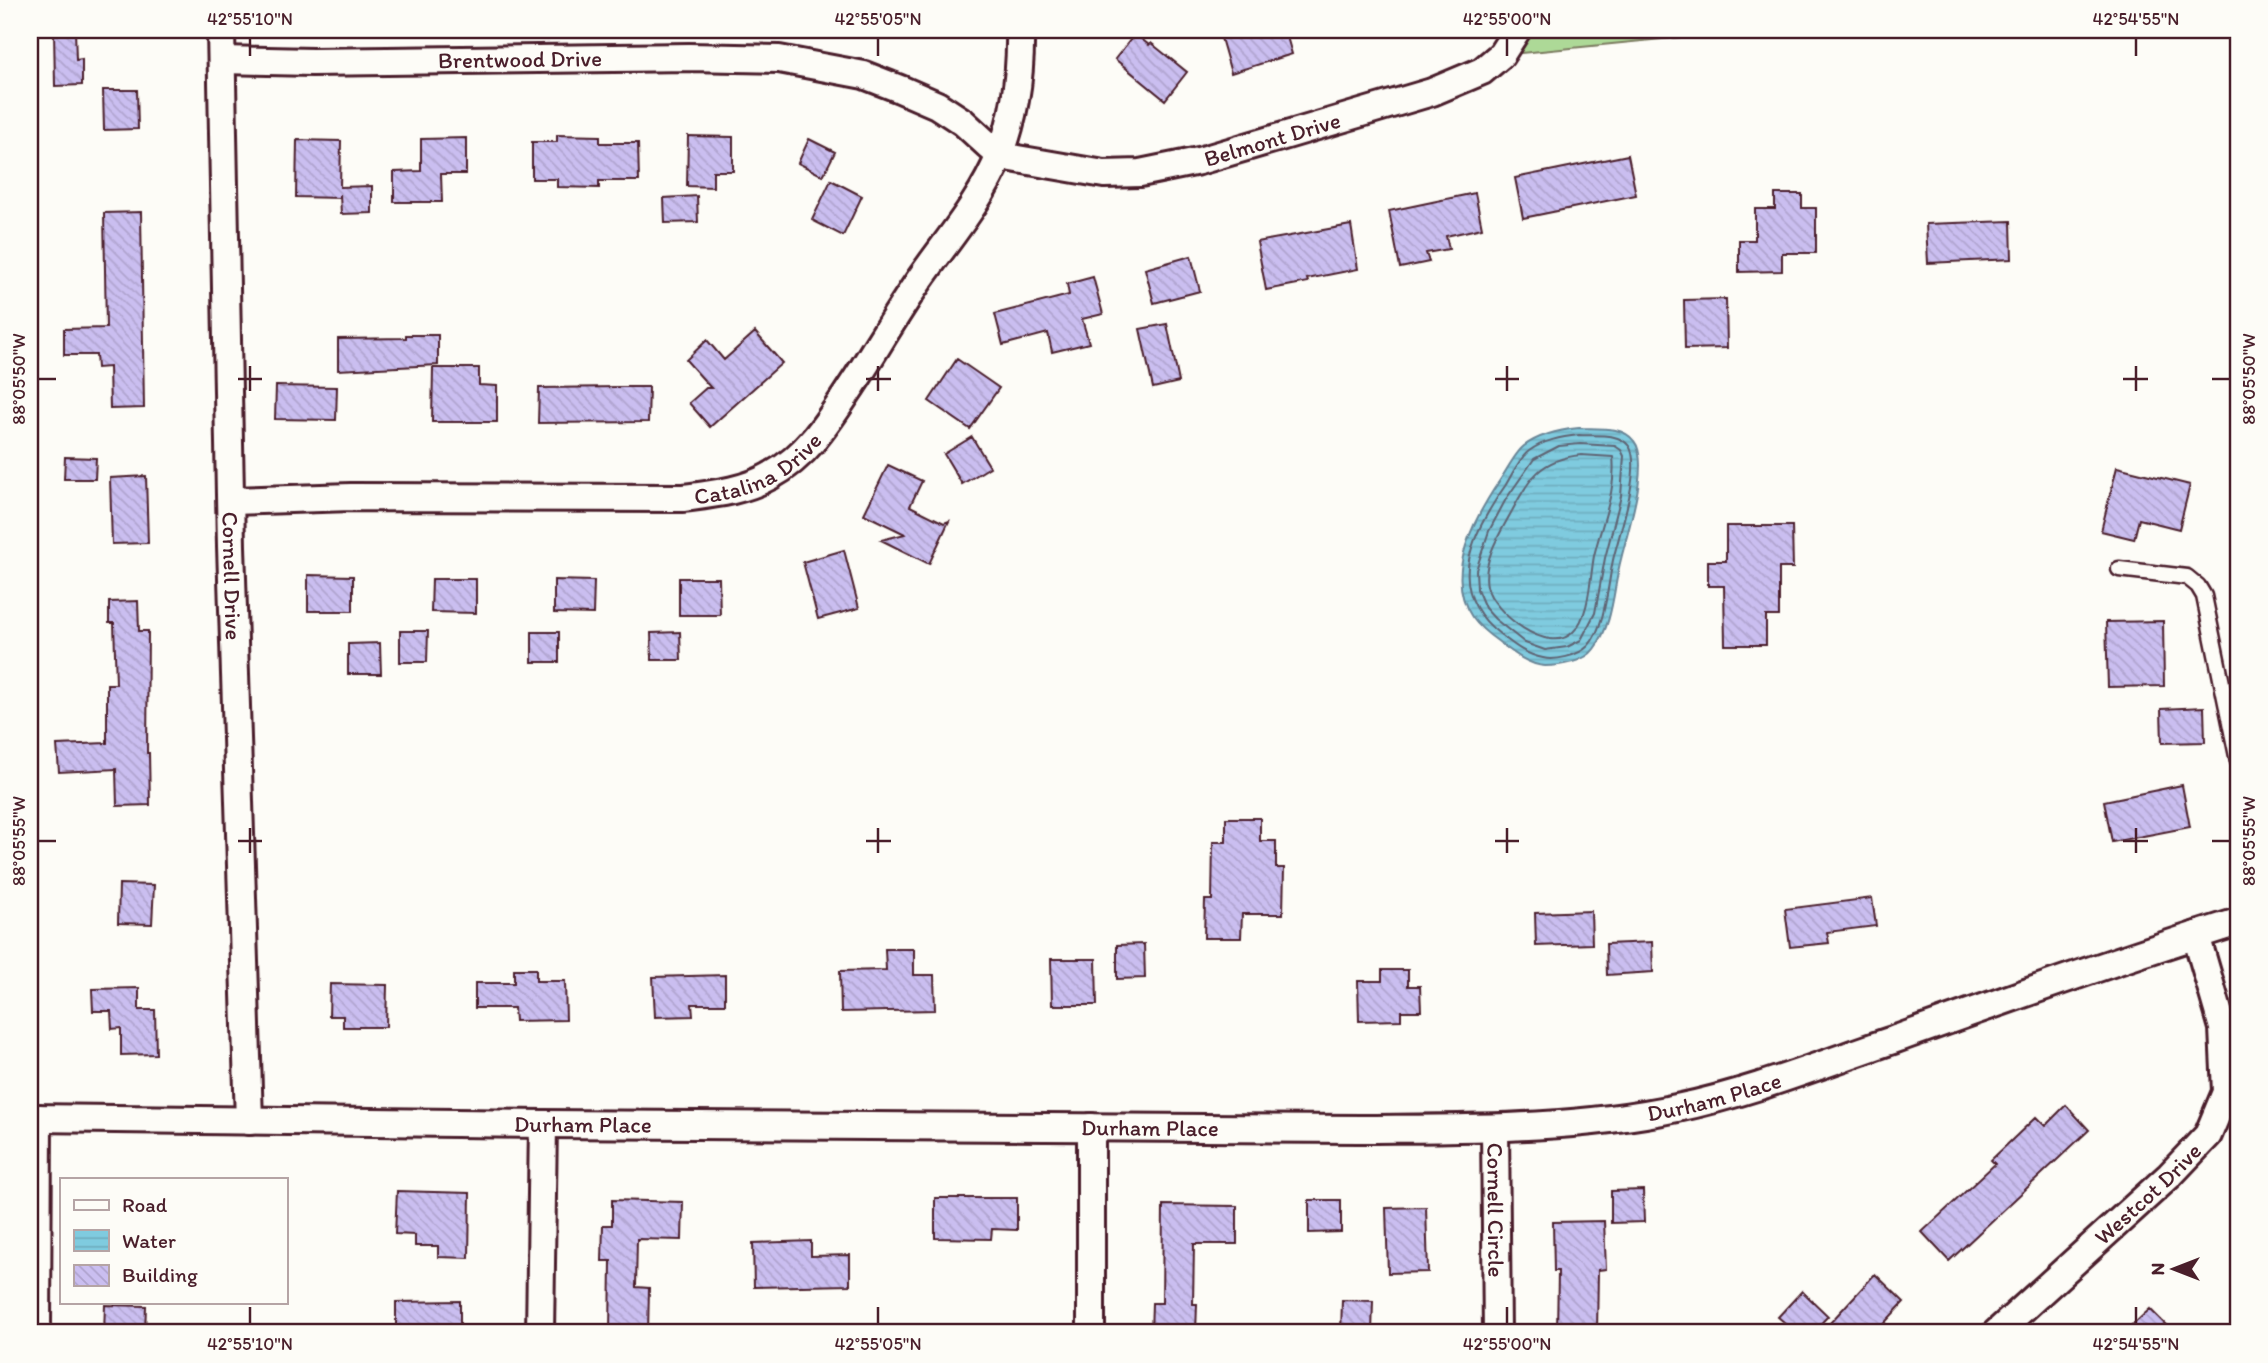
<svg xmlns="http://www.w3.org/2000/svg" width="2268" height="1363" font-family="Itim,sans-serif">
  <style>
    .park { fill: #add997; stroke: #7c7c61; stroke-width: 2 }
    .water { fill: url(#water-rules); stroke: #6a8697; stroke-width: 2 }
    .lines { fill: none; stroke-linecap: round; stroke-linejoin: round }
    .shore { stroke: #5f6473; stroke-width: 2 }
    .building { fill: url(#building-back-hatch); stroke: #4a1f2b; stroke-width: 2 }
    .service-casing { stroke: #4a1f2b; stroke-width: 19 }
    .minor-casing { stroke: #4a1f2b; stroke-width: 32 }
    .service { stroke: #fdfcf7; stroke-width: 14 }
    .minor { stroke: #fdfcf7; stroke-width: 26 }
    .ticks { fill: none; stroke: #4a1f2b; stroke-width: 2.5 }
    .labels { text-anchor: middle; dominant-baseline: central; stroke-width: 7; stroke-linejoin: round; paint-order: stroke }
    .street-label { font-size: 23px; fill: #4a1f2b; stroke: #fdfcf7 }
    .neatline { fill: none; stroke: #4a1f2b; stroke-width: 2.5 }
    .ticks-label { font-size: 18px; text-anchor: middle; fill: #4a1f2b }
  </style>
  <defs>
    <pattern id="water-rules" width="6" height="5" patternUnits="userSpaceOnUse" patternTransform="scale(1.75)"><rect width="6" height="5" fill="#7fcbdf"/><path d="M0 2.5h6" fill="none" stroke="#6faec0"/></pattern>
    <pattern id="building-back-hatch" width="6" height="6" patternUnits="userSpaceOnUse" patternTransform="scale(1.75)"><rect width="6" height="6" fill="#cabef0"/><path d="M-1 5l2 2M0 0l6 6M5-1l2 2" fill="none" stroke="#afa3ce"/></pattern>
  </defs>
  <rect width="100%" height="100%" fill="#fdfcf7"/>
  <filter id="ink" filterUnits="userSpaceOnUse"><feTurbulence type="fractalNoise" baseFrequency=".0143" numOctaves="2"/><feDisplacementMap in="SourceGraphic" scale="14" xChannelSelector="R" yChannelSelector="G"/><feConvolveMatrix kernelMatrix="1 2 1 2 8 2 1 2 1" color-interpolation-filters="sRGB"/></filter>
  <g filter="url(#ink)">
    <!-- park -->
    <path class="park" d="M1502,30H1753L1501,55Z"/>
    <!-- water -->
    <path class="water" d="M1579,428C1597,429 1622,425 1634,441C1651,462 1627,533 1621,559C1613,589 1614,623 1594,649C1585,662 1560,666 1545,666C1528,665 1512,652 1499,642C1489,635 1479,627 1472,617C1443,574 1475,517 1500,480C1507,470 1515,453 1524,446C1540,434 1560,430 1579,428Z"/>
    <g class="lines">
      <!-- shore -->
      <path class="shore" d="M1579,435C1595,436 1619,432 1629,446C1643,466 1618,537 1613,560C1608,584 1605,628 1588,646C1578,656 1555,661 1543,658C1526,655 1514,645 1501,635C1444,591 1470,536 1505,486C1512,475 1519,458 1529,451C1544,440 1562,437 1579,435Z
        M1580,444L1615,446L1621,450L1624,456L1621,496L1605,558L1595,613L1581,640L1567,647L1545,650L1525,643L1495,619L1485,608L1477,589L1476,570L1489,531L1506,499L1534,459L1559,446Z
        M1581,455L1613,457C1617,491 1601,524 1594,556C1590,577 1590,616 1573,632C1549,657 1492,612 1487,586C1482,561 1500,533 1512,511C1529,478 1541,459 1581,455Z"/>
    </g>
    <!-- building -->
    <path class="building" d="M54,30H75L76,60L82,59V85L55,86Z
      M1247,30H1285L1292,54L1231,73L1221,38Z
      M1135,34L1149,45L1151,43L1187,72L1165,100L1115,59Z
      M103,90H137L138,129L104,130Z
      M557,135L600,136V143H638L639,181H599V188L557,187V179H532V142H557Z
      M688,136L733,137V171H713V187L687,186Z
      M466,138V174H441L442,202H394V172L421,171V139Z
      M809,139L835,152L823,176L798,163Z
      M297,140L341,141L340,187L372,186V213L341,214L340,194V198L296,197Z
      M1628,155L1636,195L1523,218L1515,178Z
      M831,180L862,196L843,236L812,220Z
      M1475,193L1482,228L1446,236L1449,249L1426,253L1429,262L1400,268L1389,211Z
      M1775,194H1802V208H1816V253H1782V271L1739,272V240H1755V209H1775Z
      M697,196L698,222L665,223L664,198Z
      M141,212L144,408L110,409L109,367L97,368L96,355H64V329L106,328L104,213Z
      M2011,221L2012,259L1928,263L1926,224Z
      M1351,225L1358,269L1307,279L1308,282L1266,290L1257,242Z
      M1191,256L1200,291L1154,303L1145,269Z
      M1093,277L1103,314L1082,319L1089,343L1052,352L1048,333L1003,345L995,314L1069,295L1067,284Z
      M1726,299L1727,348L1685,349L1684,300Z
      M1167,324L1179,382L1153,388L1140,329Z
      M755,332L782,363L710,427L689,403L706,388H711L686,360L707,340L724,360Z
      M406,335H438V365L338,370V339L406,338Z
      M957,359L999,388L970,429L929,401Z
      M433,368H479V385L497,386V422H432Z
      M276,386L337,387L336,420L275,419Z
      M620,387H649L648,422L538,423L539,388Z
      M972,437L990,467L962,484L944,454Z
      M65,457L96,458L95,479H64Z
      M888,465L922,481L910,506L944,523L949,521L929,564L881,540L905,534L864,514Z
      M2117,467L2190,485L2179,529L2139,519L2134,539L2101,531Z
      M146,476L148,543L112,544L110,478Z
      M1726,526H1792L1793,568H1779V616H1766V645H1725L1724,586H1708V561H1726Z
      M844,550L859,608L818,619L803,562Z
      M308,575L353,576V611H308Z
      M679,578H719L720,615H679Z
      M432,579H476V613L431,612Z
      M554,580L594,581L593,614L554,613Z
      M138,601L139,631H148L147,753H149L150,805L117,806L116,769L59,772L57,745L107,743V684H116L114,623H109V602Z
      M2163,621L2164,686L2108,687L2106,622Z
      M400,631H428L427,662H400Z
      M532,632H559V662H532Z
      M680,632L681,660H652L651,633Z
      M380,643L381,674H348V644Z
      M2204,707L2205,742L2162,743L2161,709Z
      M2182,785L2190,827L2112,842L2104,801Z
      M1226,818H1260V841H1276V868H1284L1283,914H1242L1241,938H1204L1205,900H1212L1213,842H1226Z
      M119,884L154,885L152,924L118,923Z
      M1872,898L1876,926L1827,932L1829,943L1790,947L1785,909Z
      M1591,911L1592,944L1536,946L1535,913Z
      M1652,942L1653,972L1607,975L1606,944Z
      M1144,944L1145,978L1117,979V945Z
      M885,949H914V975H934L935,1010L841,1012L840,971L886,970Z
      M1051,959H1096L1097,1005H1052Z
      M514,969H536V981H565L566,1020L515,1021L514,1008H475V983H514Z
      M1382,970H1408V986H1420L1421,1011H1401V1020L1359,1021L1358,981H1382Z
      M725,975V1004H692L693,1016L655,1017L653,977Z
      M330,984L387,985L386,1027H343V1016H329Z
      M139,988V1010H155L156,1054L121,1055V1028L112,1029L111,1011H93L92,989Z
      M2066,1105L2089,1130L1949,1261L1922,1232L1995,1164L1991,1160L2036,1117L2045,1126Z
      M1643,1190L1644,1222L1611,1223V1191Z
      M397,1191L470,1193L469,1258L438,1257V1246H415V1235L395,1234Z
      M935,1198H1017V1230L992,1229L991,1239L935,1238Z
      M612,1200L683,1202L682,1240L637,1239L636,1287L649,1288L648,1333H610L611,1261H602L603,1225H612Z
      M1309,1200H1341V1232L1309,1233Z
      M1163,1205L1237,1206V1244H1194L1193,1304H1197L1196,1333H1151L1152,1303H1162Z
      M1426,1207L1428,1272L1388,1273L1386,1208Z
      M1604,1221L1606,1269L1598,1270L1597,1333H1557L1558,1271H1554L1553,1222Z
      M811,1241V1256L850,1255V1285L754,1287L753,1243Z
      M1875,1274L1904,1302L1875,1333H1841L1830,1323Z
      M1802,1291L1828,1316L1812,1333H1797L1778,1317Z
      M1342,1300L1373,1301L1372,1333H1341Z
      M460,1301V1333H396V1302Z
      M105,1305L146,1306L145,1333H104Z
      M2150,1309L2174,1333H2124Z"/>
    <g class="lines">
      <!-- service casing -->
      <g class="service-casing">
        <path id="service" d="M2119,569L2187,577L2198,586L2204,596L2238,761"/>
      </g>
      <!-- minor casing -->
      <g class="minor-casing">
        <g id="minor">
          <path id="s1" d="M221,30L231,546L249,1121"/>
          <path id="s2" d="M222,60L312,62L689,57L779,59L864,75L900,89L937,105L963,122L1000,156L1104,174L1140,173L1199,161L1432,92L1482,71L1501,55L1517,30"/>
          <path id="s3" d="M231,501L351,497L683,498C713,494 744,491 770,476C810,455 833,414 857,378C878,345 898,311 920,279C948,239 982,200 1000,155C1016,113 1021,73 1020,30"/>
          <path id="s4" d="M30,1118L543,1124L1361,1129C1466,1128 1573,1130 1677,1108C1750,1093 1822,1064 1893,1040C2008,999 2122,958 2238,922"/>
          <path id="s5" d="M1495,1128L1497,1333"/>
          <path d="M37,1333L38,1118"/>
          <path d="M540,1333L543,1124"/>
          <path d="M1091,1333V1127"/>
          <path id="s6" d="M1996,1333L2170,1175L2208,1135L2226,1092L2223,1028L2196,935"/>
        </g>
      </g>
      <!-- service -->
      <use href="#service" class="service"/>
      <!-- minor -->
      <use href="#minor" class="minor"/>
    </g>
  </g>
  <!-- ticks -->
  <path class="ticks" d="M250,38V56M878,38V56M1507,38V56M2136,38V56M250,366V391M878,366V391M1507,366V391M2136,366V391M38,379H56M238,379H262M866,379H891M1495,379H1519M2123,379H2148M2212,379H2230M250,828V853M878,828V853M1507,828V853M2136,828V853M38,841H56M238,841H262M866,841H891M1495,841H1519M2123,841H2148M2212,841H2230M250,1307V1324M878,1307V1324M1507,1307V1324M2136,1307V1324"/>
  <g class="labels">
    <!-- street labels -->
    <g class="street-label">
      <text stroke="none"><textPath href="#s2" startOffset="298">Brentwood Drive</textPath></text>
      <text stroke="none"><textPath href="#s2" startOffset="1082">Belmont Drive</textPath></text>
      <text stroke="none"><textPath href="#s3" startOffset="534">Catalina Drive</textPath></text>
      <text stroke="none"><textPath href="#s1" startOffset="546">Cornell Drive</textPath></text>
      <text stroke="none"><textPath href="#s4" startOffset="1687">Durham Place</textPath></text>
      <text stroke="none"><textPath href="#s4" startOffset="553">Durham Place</textPath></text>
      <text stroke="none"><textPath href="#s4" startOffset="1120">Durham Place</textPath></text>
      <text stroke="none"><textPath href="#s6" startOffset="206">Westcot Drive</textPath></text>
      <text stroke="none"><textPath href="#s5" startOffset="82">Cornell Circle</textPath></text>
    </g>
  </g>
  <!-- margin -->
  <rect width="2268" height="1363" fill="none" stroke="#fdfcf7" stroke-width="77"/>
  <!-- legend -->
  <rect x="60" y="1178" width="228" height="126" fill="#fdfcf7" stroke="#b5a4a5" stroke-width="2"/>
  <rect x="74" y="1200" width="35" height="10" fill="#fdfcf7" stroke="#b5a4a5" stroke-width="2"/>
  <text x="122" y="1212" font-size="21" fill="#4a1f2b">Road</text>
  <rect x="74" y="1230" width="35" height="21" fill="url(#water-rules)" stroke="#b5a4a5" stroke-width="2"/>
  <text x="122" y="1248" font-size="21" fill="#4a1f2b">Water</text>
  <rect x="74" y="1265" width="35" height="21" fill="url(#building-back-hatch)" stroke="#b5a4a5" stroke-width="2"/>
  <text x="122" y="1282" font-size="21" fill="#4a1f2b">Building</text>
  <!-- north arrow -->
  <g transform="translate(2174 1269) rotate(270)" stroke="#fdfcf7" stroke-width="5" paint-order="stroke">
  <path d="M0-5L12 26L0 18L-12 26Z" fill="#4a1f2b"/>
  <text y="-10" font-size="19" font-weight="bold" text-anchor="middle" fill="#4a1f2b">N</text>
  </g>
  <rect x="38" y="38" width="2192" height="1286" class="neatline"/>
  <g class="ticks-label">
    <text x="250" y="25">42°55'10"N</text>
    <text x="878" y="25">42°55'05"N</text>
    <text x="1507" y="25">42°55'00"N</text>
    <text x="2136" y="25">42°54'55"N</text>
    <text transform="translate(2249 379) rotate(-90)" y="6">88°05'50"W</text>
    <text transform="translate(19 379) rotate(-90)" y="6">88°05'50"W</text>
    <text transform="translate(2249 841) rotate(-90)" y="6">88°05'55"W</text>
    <text transform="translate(19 841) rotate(-90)" y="6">88°05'55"W</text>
    <text x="250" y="1350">42°55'10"N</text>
    <text x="878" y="1350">42°55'05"N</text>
    <text x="1507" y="1350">42°55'00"N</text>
    <text x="2136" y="1350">42°54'55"N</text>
  </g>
</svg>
